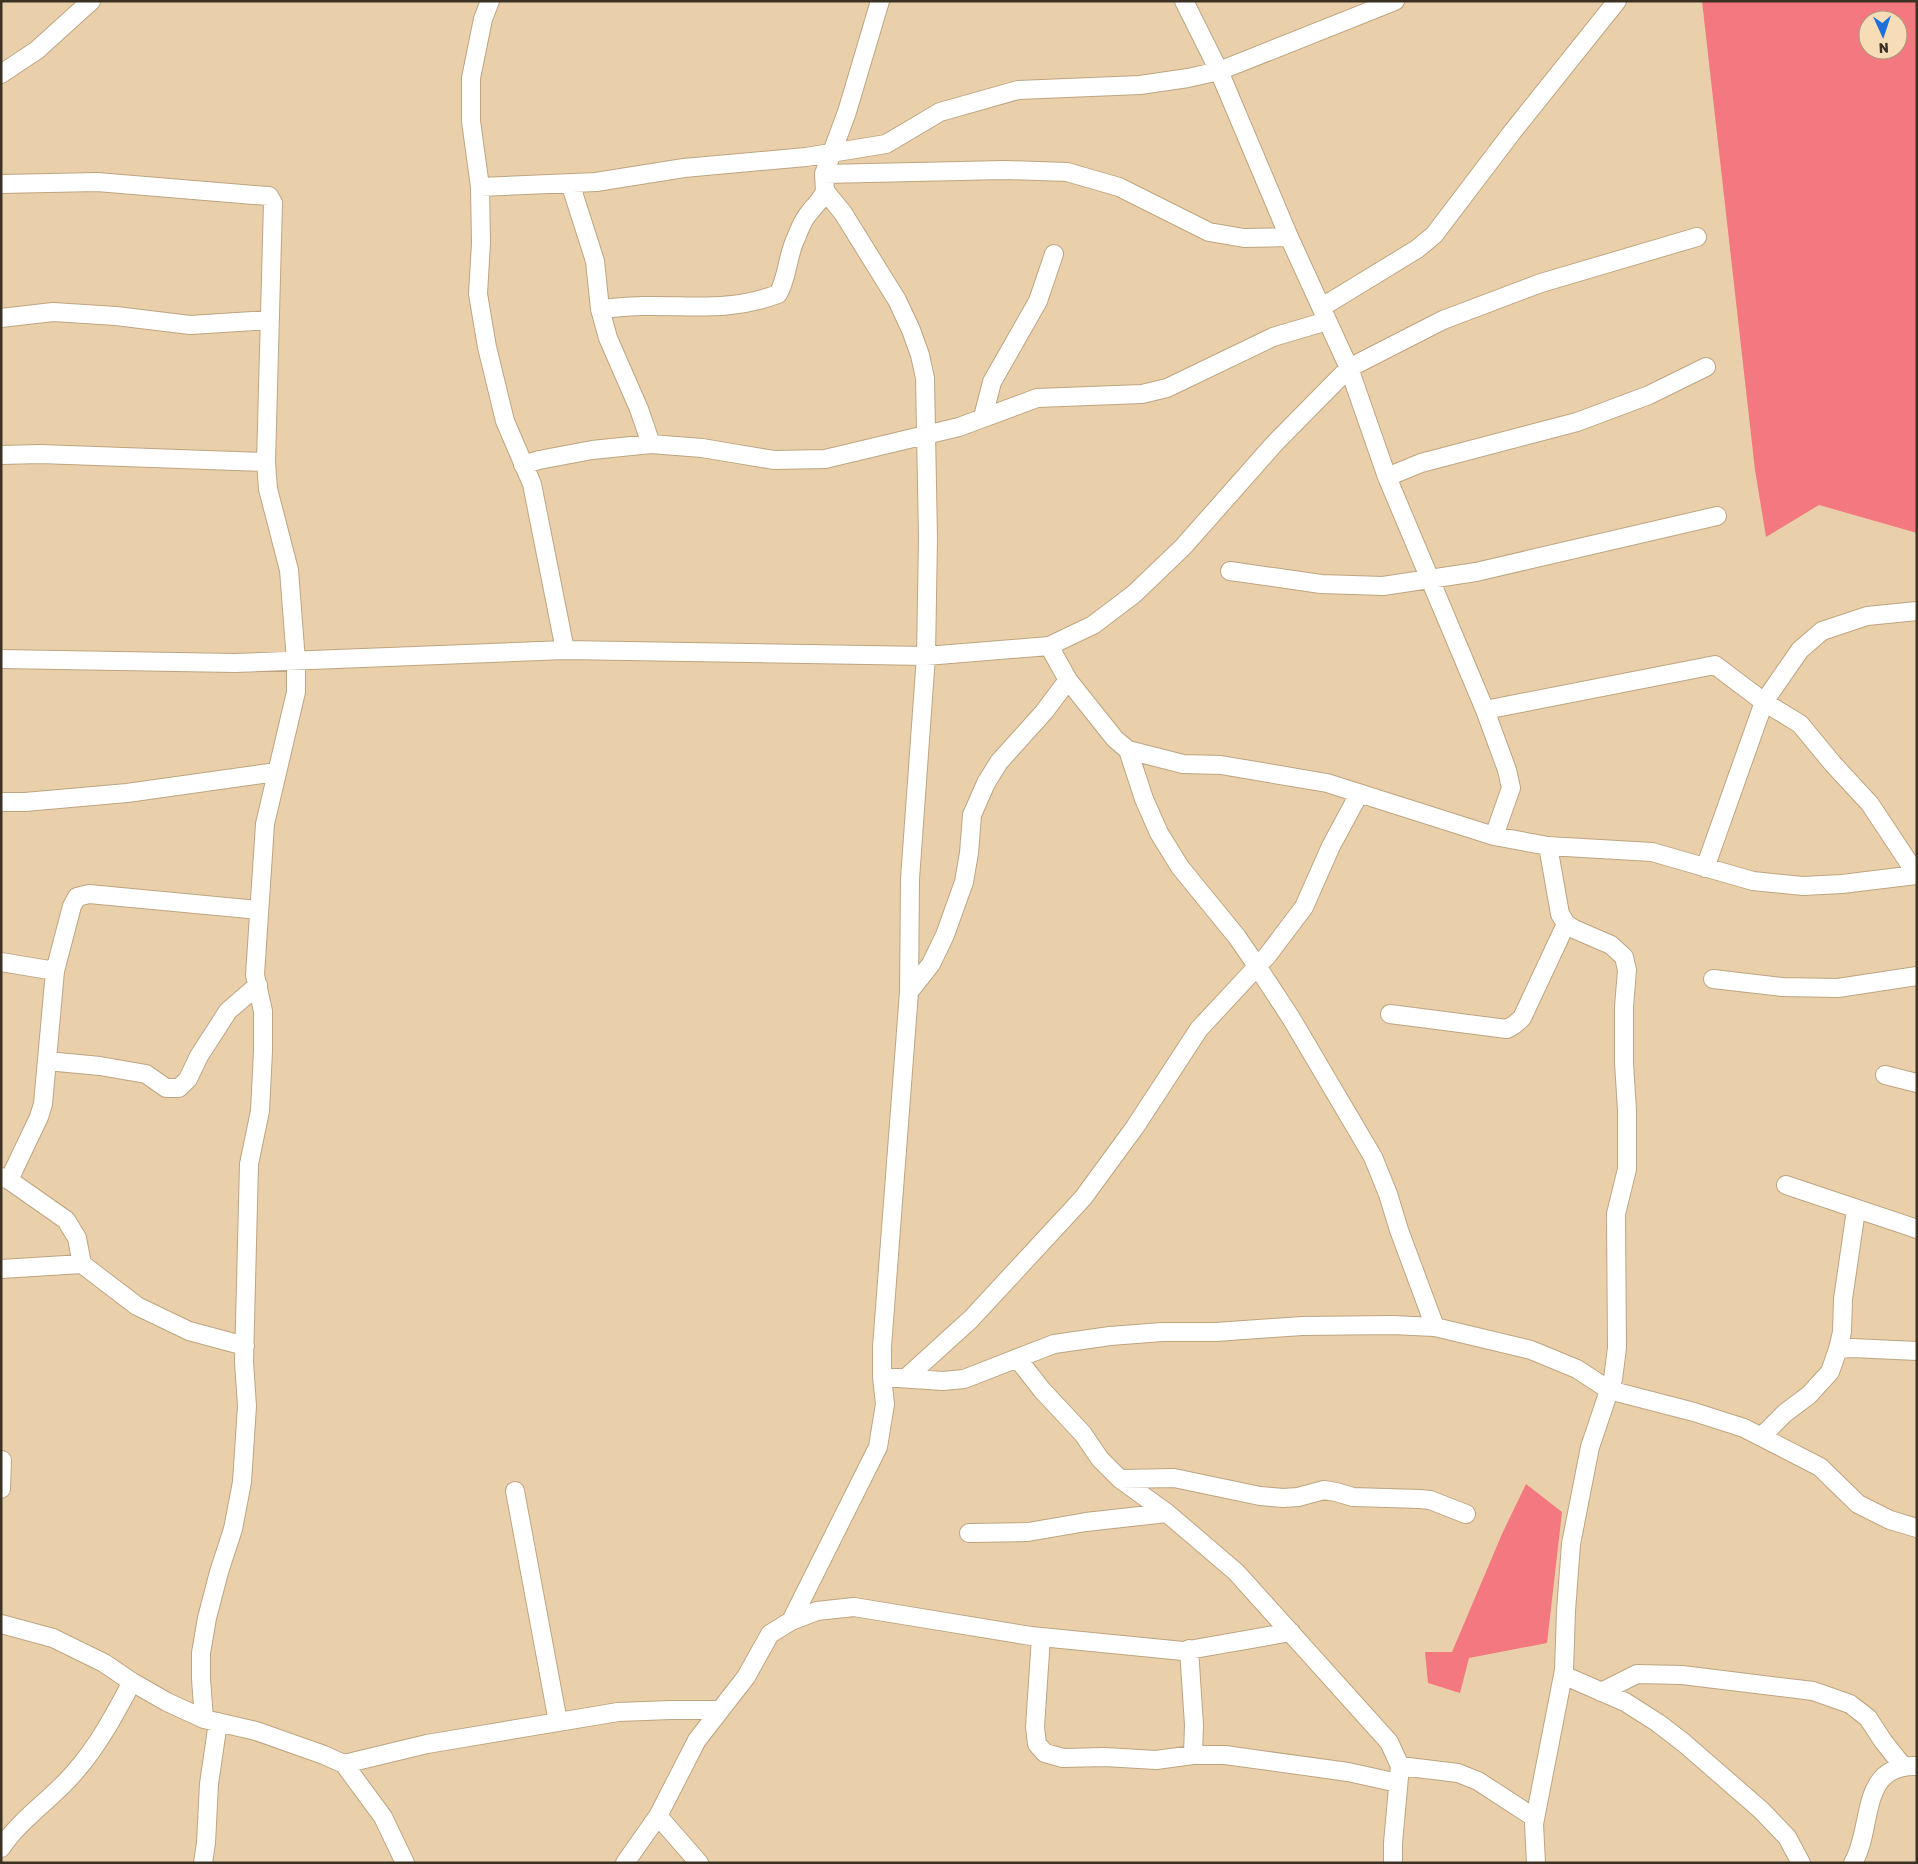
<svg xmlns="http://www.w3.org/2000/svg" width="1918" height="1864" font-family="Rubik,sans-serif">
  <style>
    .green { fill: #f37880; fill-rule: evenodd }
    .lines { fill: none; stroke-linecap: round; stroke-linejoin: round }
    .minor-casing { stroke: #bda580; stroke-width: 20 }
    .minor { stroke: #fff; stroke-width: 18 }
  </style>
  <rect width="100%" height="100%" fill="#ead0aa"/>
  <!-- green -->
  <path class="green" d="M1702,1H1917V533L1819,505L1766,537L1755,470ZM1868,20H1898V50H1868Z
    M1526,1484L1562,1512L1547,1643L1469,1658L1460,1693L1428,1683L1425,1652H1452L1502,1534Z"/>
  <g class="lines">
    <!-- minor casing -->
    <g class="minor-casing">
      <path id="minor" d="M490,1L483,19L471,78V121L480,187L481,243L478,294L487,347L505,421L532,484L565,650
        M880,1L847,112L824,174L825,191L843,213L897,300L911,330L920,355L925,378L928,538L926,656L910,879L909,992L882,1347V1377L943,1381L964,1379L1054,1344L1110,1336L1162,1332H1216L1302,1326L1392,1325L1435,1327L1531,1350L1577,1369L1609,1390L1694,1412L1744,1428L1820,1467L1858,1504L1890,1520L1917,1528
        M1184,1L1219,71L1289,237L1349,368L1387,477L1485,710L1507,770L1511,788L1494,836
        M1,74L37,50L91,1
        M824,174L1005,170L1067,172L1119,187L1209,232L1244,238L1289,237
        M570,183L595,261L600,309L608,338L639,409L651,444
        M1,184L97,182L254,195L269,196L273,203L266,462L268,489L289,570L296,661V692L265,824L255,975L263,1011V1051L260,1111L249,1164L244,1362L247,1406L242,1482L233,1529L219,1572L207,1618L201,1653V1679L204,1719
        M480,187L596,182L684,168L806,157L886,144L940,112L1018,90L1140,85L1188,78L1219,71L1395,1
        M1322,307L1417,249L1434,235L1513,131L1617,1
        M600,309C614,308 629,306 643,306C692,305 730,312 778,294C788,277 787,256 796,238C799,230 803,220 809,213C815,205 821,201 825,191
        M1,318L53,312L116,316L190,325L270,320
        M983,417L992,382L1038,301L1054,254
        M1,455L40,454L266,462
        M523,465L539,460L592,450L651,444L702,448L774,460L825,459L959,427L1037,398L1142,394L1167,388L1273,337L1327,321
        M1387,477L1421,463L1577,422L1649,395L1706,367
        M1230,571L1321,584L1383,586L1476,572L1717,516
        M1049,646L1068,680L1115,739L1128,750L1144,799L1159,833L1180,867L1237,937L1257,966L1291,1018L1373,1157L1388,1194L1399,1230L1435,1327
        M1,659L235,663L565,650L926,656L1049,646L1093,625L1134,594L1183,547L1275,443L1349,368L1443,320L1541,283L1697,237
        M1485,710L1715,665L1764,702L1800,724L1833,764L1870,804L1917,875
        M1128,750L1183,764L1221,765L1327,783L1494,836L1548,846L1652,852L1753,881L1803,886L1842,884L1916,875
        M1,802H25L127,793L276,772
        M1705,868L1764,702L1800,650L1822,631L1867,616L1917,611
        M1,962L55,971
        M1713,979L1782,987L1838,988L1917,976
        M909,992L931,964L945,935L964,882L969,853L972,815L986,783L999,762L1044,712L1068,680
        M1390,1014L1507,1029L1514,1025L1522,1018L1566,924
        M47,1061L100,1066L146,1074L166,1088H179L188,1079L199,1056L228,1011L258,985
        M1885,1075L1917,1083
        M1,1177L9,1180L66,1220L77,1238L82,1264L137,1306L189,1331L245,1346
        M9,1180L39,1117L43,1104L55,971L72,906L77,897L89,894L259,910
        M1786,1185L1917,1229
        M1,1269L82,1264
        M1838,1349L1852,1348L1917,1351
        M1017,1358L1042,1390L1083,1434L1100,1459L1120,1479L1167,1513L1236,1572L1389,1742L1400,1766L1393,1843V1863
        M906,1378L971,1319L1083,1198L1135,1127L1199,1029L1267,956L1304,907L1331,846L1359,794
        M1762,1436L1785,1413L1809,1395L1830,1372L1838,1349L1842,1332L1843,1299L1856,1210
        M1120,1479L1174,1478L1260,1496L1283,1498L1298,1497L1324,1490L1336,1492L1353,1497L1420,1499L1430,1500L1466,1514
        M1,1489L2,1460
        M515,1491L558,1722
        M969,1533L1028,1532L1086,1522L1167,1513
        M791,1621L878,1447L885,1404L882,1377
        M1,1624L53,1638L104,1663L132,1682L167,1702L204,1719L256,1731L324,1755L344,1764L383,1817L405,1863
        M1041,1637L1035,1727L1037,1744L1045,1753L1063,1758L1105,1757L1156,1760L1193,1755H1225L1348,1772L1398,1783
        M1189,1649L1194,1725L1193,1755
        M1563,1675L1625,1702L1658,1723L1684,1743L1761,1810L1787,1837L1801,1863
        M1601,1692L1637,1674L1682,1675L1813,1691L1850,1704L1868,1718L1883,1741L1902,1765
        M344,1764L427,1744L618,1712L671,1710H720
        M1400,1766L1458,1773L1478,1781L1535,1818
        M658,1816L699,1863
        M1,1848C20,1819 51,1800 74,1773C98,1746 115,1714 132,1682
        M203,1863L206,1843L209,1784L218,1722
        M625,1863L658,1816L697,1740L746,1677L770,1634L791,1621L817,1611L854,1607L1031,1636L1183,1651L1291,1632
        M1536,1863L1534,1824L1564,1670L1566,1611L1571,1544L1590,1447L1613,1379L1617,1348L1616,1214L1627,1169V1110L1624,1063V1007L1627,970L1624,957L1611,945L1574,929L1566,924L1560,914L1548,846
        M1853,1863C1874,1828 1858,1764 1917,1766"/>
    </g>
    <!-- minor -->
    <use href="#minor" class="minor"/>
  </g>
  <!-- border -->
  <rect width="1918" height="1864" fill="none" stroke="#3c3223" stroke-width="5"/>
  <!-- north arrow -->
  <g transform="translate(1883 35) rotate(177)"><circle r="24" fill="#f7ddb7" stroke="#ac997c"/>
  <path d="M0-4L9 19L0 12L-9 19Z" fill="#1d70da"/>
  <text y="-8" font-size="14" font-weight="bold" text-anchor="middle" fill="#3c3223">N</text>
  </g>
</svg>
